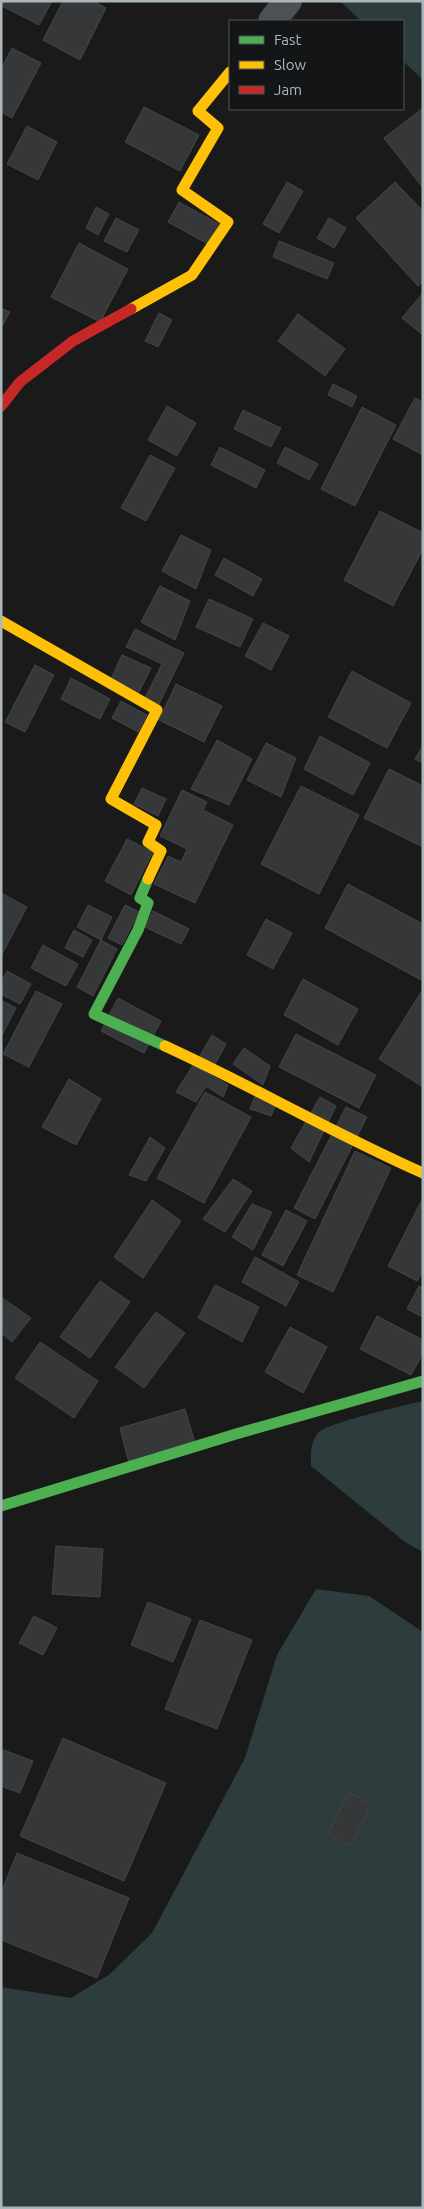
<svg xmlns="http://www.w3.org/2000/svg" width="424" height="2209" font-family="Ubuntu,sans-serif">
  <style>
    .water { fill: #2d3c3d }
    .building { fill: #363738; stroke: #424546 }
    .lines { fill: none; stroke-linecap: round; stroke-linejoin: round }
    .street { stroke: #4e5153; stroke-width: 28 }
    .fast { stroke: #4caf50; stroke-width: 11 }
    .slow { stroke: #ffc107; stroke-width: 11 }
    .jam { stroke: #c62828; stroke-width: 11 }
  </style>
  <rect width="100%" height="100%" fill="#1a1a1a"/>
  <!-- water -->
  <path class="water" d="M340,1H423V80L403,61V21H361Z
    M423,1401V1552L405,1542L311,1466C311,1453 310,1444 318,1433C326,1423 406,1405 423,1401Z
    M316,1589L369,1596L423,1632V2208H1V1987L71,1998L110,1974L152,1933L245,1758L277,1655Z"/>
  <!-- building -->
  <path class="building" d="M5,1H52L39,25L2,6Z
    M63,1H93L106,8L80,60L43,40Z
    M12,48L41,63L12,118L1,112V69Z
    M144,107L199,135L180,171L125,142Z
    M423,108V188L384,138Z
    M27,126L57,142L38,180L7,164Z
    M287,182L303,191L279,233L263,224Z
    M395,182L423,211V281L418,286L356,218Z
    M179,202L219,224L208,244L168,222Z
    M96,207L109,214L98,235L86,228Z
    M116,218L139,230L127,252L104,241Z
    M329,218L346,228L334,248L317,238Z
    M279,241L334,263L327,279L273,257Z
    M79,243L128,269L100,322L51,297Z
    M423,293V335L402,318Z
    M1,308L10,312L1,328Z
    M159,313L172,320L158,347L145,341Z
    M298,314L345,349L325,376L278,341Z
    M333,384L357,396L352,407L328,395Z
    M415,398L423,402V455L393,439Z
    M167,406L196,423L177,456L148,440Z
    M362,407L396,425L355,506L321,489Z
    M243,410L281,428L271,447L234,429Z
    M220,447L265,470L256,488L211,465Z
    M285,447L318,464L309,480L277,463Z
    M150,455L175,468L146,521L121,508Z
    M380,511L423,533V549L393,606L344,580Z
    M181,535L211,550L196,589L162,571Z
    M224,558L262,579L253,596L215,575Z
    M160,586L190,601L175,640L141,622Z
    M209,599L253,619L240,647L196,627Z
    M263,623L289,636L271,670L245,656Z
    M135,629L184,653L159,704L145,698L162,664L126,647Z
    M122,655L151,668L138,694L110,681Z
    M35,665L54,675L25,732L5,722Z
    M352,671L411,703L387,748L328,717Z
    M71,678L110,699L100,719L61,699Z
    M176,684L222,706L204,742L159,720Z
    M121,701L147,715L138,732L112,718Z
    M320,736L370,763L353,795L304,769Z
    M217,740L252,759L229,805L191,789Z
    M266,743L296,758L281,797L247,780Z
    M423,745V763L415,759Z
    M389,769L423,786V847L364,818Z
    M301,786L359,815L319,894L261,864Z
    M142,788L166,799L158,816L134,804Z
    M182,790L207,802L203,810L233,825L195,903L154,884L168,856L181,862L187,849L160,836Z
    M127,839L153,852L131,895L105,881Z
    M348,884L423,924V981L325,928Z
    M1,893L27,907L1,956Z
    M88,905L112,917L101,940L77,927Z
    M125,905L139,912L122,945L108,938Z
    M153,911L189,929L181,944L145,927Z
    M266,919L292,933L273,969L247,955Z
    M74,930L92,940L83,957L65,948Z
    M101,940L117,949L93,996L77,987Z
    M43,945L78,964L66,986L31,968Z
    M7,971L31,984L20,1004L1,994V982Z
    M303,979L358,1009L338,1045L284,1015Z
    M423,989V1087L379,1059Z
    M36,991L62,1004L29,1067L3,1054Z
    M118,998L161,1021L144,1053L101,1031Z
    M1,1000L16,1008L1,1037Z
    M296,1034L376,1075L359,1108L279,1067Z
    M212,1035L226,1044L213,1068L198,1059Z
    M244,1048L270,1066L263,1085L233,1064Z
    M193,1065L228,1085L223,1097L206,1086L196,1102L176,1092Z
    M69,1079L101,1099L76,1145L42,1127Z
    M259,1086L279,1097L271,1116L250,1109Z
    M205,1092L251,1117L204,1203L157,1178Z
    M320,1097L336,1106L309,1162L291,1148Z
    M346,1107L367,1117L315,1219L294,1208Z
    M150,1137L165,1148L146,1181L129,1175Z
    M355,1151L391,1168L333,1292L297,1275Z
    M233,1179L252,1191L225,1232L203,1219Z
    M423,1198V1271L417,1281L388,1266Z
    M152,1200L181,1221L143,1278L114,1257Z
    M252,1204L272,1212L253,1250L232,1237Z
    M286,1210L307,1221L283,1266L262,1255Z
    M255,1257L299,1282L286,1306L242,1282Z
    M100,1281L130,1302L90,1358L60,1337Z
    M215,1285L259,1307L242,1342L198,1318Z
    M419,1286L423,1288V1317L407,1309Z
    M1,1297L31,1318L12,1342L1,1333Z
    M156,1312L185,1333L144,1388L115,1367Z
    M377,1316L423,1340V1353L411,1375L360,1349Z
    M290,1327L327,1347L303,1393L265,1372Z
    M40,1342L98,1381L74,1418L15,1378Z
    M185,1409L195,1443L129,1463L120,1428Z
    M56,1546L103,1549L100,1597L52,1594Z
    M148,1602L191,1619L173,1662L131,1645Z
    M34,1616L57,1628L43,1655L19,1643Z
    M200,1620L252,1640L217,1729L165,1709Z
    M63,1738L166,1783L124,1881L20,1836Z
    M1,1749L33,1761L20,1793L1,1786Z
    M349,1792L372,1804L350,1846L328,1834Z
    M17,1853L129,1898L97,1978L1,1940V1893Z"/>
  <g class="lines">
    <!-- street -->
    <path class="street" d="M272,21L288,1"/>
    <!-- fast -->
    <path class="fast" d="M148,879L140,898L148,903L138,930L94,1014L165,1046
      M1,1506L236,1434L423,1381"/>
    <!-- slow -->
    <path class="slow" d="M131,309L192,275L228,222L182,190L218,128L198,111L230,72
      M1,621L157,710L111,799L156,825L148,842L161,851L148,879
      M165,1046C252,1086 335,1134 423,1173"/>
    <!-- jam -->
    <path class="jam" d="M1,406L20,382L73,341L131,309"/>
  </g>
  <!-- border -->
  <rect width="424" height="2209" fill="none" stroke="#abb6bb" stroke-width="5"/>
  <!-- legend -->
  <rect x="229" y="20" width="175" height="90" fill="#141516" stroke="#505558"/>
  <rect x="239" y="36" width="25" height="8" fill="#4caf50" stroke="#505558"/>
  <text x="274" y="45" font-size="15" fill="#abb6bb">Fast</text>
  <rect x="239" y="61" width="25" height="8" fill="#ffc107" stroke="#505558"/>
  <text x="274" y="70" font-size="15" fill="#abb6bb">Slow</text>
  <rect x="239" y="86" width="25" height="8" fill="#c62828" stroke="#505558"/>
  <text x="274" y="95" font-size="15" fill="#abb6bb">Jam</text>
</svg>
